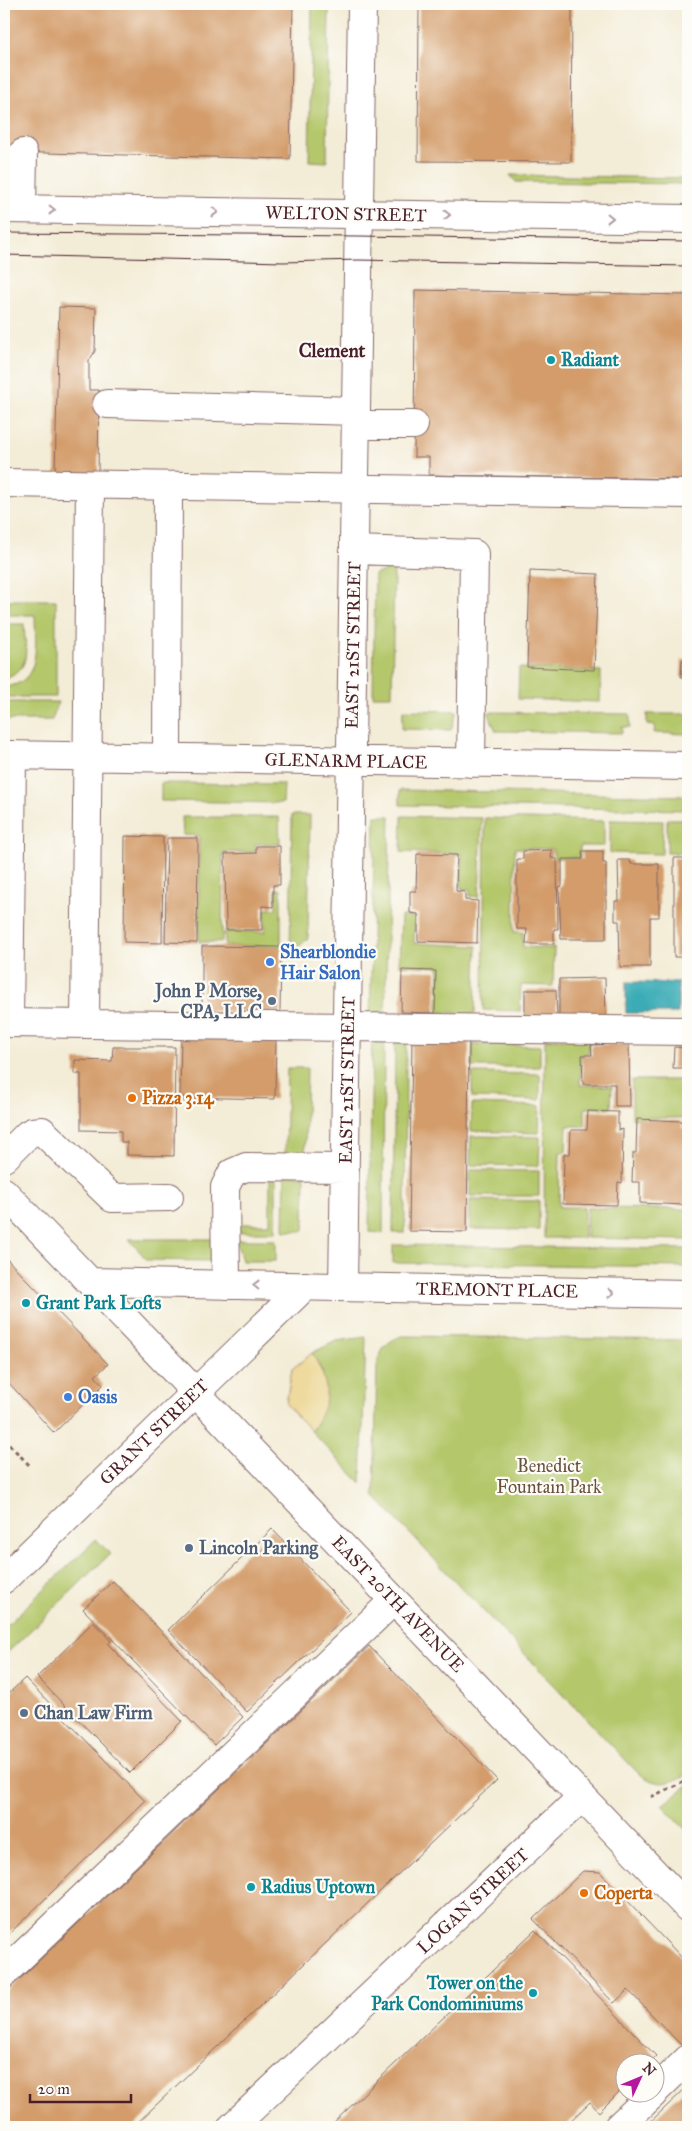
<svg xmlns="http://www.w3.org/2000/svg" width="692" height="2131" font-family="'IM FELL Great Primer',serif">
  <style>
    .green { fill: #b4c76b; stroke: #7f734b }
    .sand { fill: #eeda9e; stroke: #9c7c64 }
    .water { fill: #3bacb6; stroke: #426670 }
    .building { fill: #d39c6b }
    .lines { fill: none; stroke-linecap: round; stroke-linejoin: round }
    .minor-casing { stroke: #856767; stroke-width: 30 }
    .path { stroke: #856767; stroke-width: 3; stroke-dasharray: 4 4; stroke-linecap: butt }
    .minor { stroke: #fff; stroke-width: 28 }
    .tram { stroke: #4a1f2b; stroke-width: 1 }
    .oneway { stroke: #ae9aa0 }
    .culture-dot { fill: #0f9aa8; stroke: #fdfcf7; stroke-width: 2 }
    .shop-dot { fill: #3f7fe0; stroke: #fdfcf7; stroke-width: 2 }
    .service-dot { fill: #5c6f8a; stroke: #fdfcf7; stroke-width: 2 }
    .food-dot { fill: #e8710a; stroke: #fdfcf7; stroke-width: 2 }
    .labels { text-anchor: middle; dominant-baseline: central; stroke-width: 4.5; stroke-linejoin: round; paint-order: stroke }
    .street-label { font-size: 18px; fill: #4a1f2b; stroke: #fdfcf7 }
    .culture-label { font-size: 18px; font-weight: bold; fill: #0d838f; stroke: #fdfcf7; text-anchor: start }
    .shop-label { font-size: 18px; font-weight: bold; fill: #366cbe; stroke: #fdfcf7; text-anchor: start }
    .service-label { font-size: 18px; font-weight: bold; fill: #4e5e75; stroke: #fdfcf7; text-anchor: start }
    .food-label { font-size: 18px; font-weight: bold; fill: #c56008; stroke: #fdfcf7; text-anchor: start }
    .park-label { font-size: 18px; fill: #6a513e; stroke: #fdfcf7 }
    .neighbourhood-label { font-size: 19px; font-weight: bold; fill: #4a1f2b; stroke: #fdfcf7 }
  </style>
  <rect width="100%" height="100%" fill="#fdfcf7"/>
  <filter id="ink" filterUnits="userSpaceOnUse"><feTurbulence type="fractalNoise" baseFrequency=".02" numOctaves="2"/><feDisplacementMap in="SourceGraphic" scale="10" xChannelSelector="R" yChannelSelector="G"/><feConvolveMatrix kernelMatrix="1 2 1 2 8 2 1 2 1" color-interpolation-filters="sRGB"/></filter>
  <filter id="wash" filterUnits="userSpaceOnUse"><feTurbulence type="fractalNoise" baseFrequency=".0096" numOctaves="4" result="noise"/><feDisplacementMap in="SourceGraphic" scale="20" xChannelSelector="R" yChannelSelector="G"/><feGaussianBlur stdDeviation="1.12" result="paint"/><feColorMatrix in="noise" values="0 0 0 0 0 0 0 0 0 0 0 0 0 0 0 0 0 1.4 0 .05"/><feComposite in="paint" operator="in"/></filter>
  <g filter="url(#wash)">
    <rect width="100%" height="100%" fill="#f3ecd6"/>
    <!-- green -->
    <path class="green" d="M312,4H329L327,162L309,161Z
      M510,175L688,178V184L516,182Z
      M394,568L392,696H373L375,574Z
      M8,600H56V697H4V687C43,684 35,642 35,615H8Z
      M4,624H24C25,649 33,670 4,678Z
      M519,668L601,671L600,702L518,699Z
      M4,702H58L52,720H4Z
      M403,710L457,711L451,730L402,729Z
      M488,712L630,714V727H622V733L496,731Z
      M647,714H688V734L654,733L655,726L647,725Z
      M161,783L284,784L283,803L161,801Z
      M400,790L688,796V810L400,805Z
      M292,815H310L308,938L290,955Z
      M375,816H390L385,1019H370Z
      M402,816L482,818L479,897L470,896V889H461L462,854L401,852Z
      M182,817H279L280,844H255V852H223L222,942H199V836L183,835Z
      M485,818L604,821V846H580V858H554L553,849L515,848L514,932H523V947L554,948L553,986L521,985L520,1011L483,1010Z
      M667,819H688V853H667Z
      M610,820L663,821L662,854L610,853Z
      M276,889H281V946H225V931L265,932V909H276Z
      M401,916L415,917L414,943L477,946L475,1014L438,1012L439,967L399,965Z
      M372,1035H384L383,1233L369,1232Z
      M395,1039L406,1040L405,1233H393Z
      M545,1039H589V1053L581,1054L580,1085L612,1086L611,1108H585V1126H567L566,1152H560L559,1207H584V1238H544Z
      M473,1044L540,1046V1067H472Z
      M287,1068H307L305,1156H285Z
      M472,1073L540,1074V1100L472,1098Z
      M632,1080H688V1126H685V1118H632Z
      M472,1104L540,1106L539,1133L471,1131Z
      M471,1136L540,1137L539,1166L470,1165Z
      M470,1170L539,1171V1196H470Z
      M285,1175H305L304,1231H284Z
      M270,1176H276V1232H235V1224H270Z
      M470,1200L539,1201V1230L470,1229Z
      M587,1208L688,1209V1240L586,1238Z
      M129,1239H217L209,1261L147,1260Z
      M236,1240H276V1261H242Z
      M393,1245L688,1249V1267L393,1263Z
      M402,1336L688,1340V1774C667,1785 658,1787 638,1773L374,1496L377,1366C381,1349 385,1342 402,1336Z
      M366,1337L361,1483L311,1431L316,1424L323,1373L312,1353L336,1341Z
      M96,1539L110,1554L4,1656V1628Z
      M688,1785V1832L662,1805Z"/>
    <!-- sand -->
    <path class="sand" d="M312,1353C330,1384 332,1400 311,1431L286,1404L292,1369Z"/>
    <!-- water -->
    <path class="water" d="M626,982L678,983V1013H626Z"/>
    <g id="blocks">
      <!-- building -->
      <path class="building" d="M4,4H293L290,159L4,152Z
        M419,4H572L571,162L418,161Z
        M415,290L688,295V479L429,475V457H414Z
        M59,307L96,308L95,351L89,361V390H99L98,475L55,474Z
        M530,571L598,574L594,670L527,667Z
        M682,660H688V677H681Z
        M125,836L163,837L162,943L124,942Z
        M167,838H198L197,943L165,942Z
        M256,846H280V885H273V907L262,906V930H226L225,854L256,853Z
        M552,850L551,858L557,859L558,929H554V944H526L527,929H517V859H523V851Z
        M582,851H603V863H606V939H561L559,887L562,886V859H583Z
        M417,854L457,855L456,891L465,892V900L478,901L477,943L418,941V914L410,913V891H416Z
        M674,858H688V957H674Z
        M618,860H630L631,864H659V917H650V967H620L619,921H615V901H619Z
        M202,946L281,947L280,1012L202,1011Z
        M402,970L436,971L435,1013L401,1012Z
        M605,978L606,1016H559V979Z
        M525,990H556L557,1016H525Z
        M181,1034L276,1036L275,1099L180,1097Z
        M412,1040L469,1041L467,1232L409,1231Z
        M629,1044L630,1106H615V1084H583L582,1055H592L591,1045Z
        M113,1047H175L174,1156L127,1155V1142H121V1131L81,1130V1074H75V1060L112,1061Z
        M674,1047L686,1048V1068H673Z
        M588,1111L618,1112V1130L623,1129L622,1183L618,1182L617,1205L563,1204L564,1154H570L571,1130H587Z
        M637,1119L682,1121V1128L687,1129L685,1205L640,1203V1182H632L633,1153H636Z
        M4,1256L108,1364L95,1376L103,1385L54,1433L8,1382L4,1386Z
        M272,1529L351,1612L247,1712L168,1630Z
        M113,1581L243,1717L214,1745L83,1609Z
        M93,1622L111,1641L108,1644L182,1721L130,1773L37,1677Z
        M369,1646L497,1780L133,2127H4V1994Z
        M25,1678L145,1801L4,1939V1698Z
        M583,1871L600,1872L688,1964V2038L681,2045L628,1990L614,2003L533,1919Z
        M535,1930L656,2056L649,2064H624V2087L599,2112L590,2102L564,2127H329Z
        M688,2086V2127H645Z"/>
    </g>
  </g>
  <g filter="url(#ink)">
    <use href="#blocks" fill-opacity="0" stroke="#856767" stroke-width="1"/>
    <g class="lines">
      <!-- minor casing -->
      <g class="minor-casing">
        <path id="minor" d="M4,209L688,219
          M22,209L23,153
          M107,404L356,411
          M356,425H414
          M4,483L688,494
          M354,550L474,554L471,763
          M4,755L688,766
          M167,758L168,486
          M4,1023L688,1031
          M9,1023L12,755
          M85,1024L90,485
          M4,1158L28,1134L32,1132L42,1131L112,1198L169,1197
          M4,1192L688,1908
          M90,1282L688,1294
          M226,1285L225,1187L232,1173L246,1167L345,1168
          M343,1287L362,4
          M4,1579L305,1286
          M4,1973L394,1600
          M654,2092L688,2059
          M232,2127L582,1797
          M618,2127L653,2094"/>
      </g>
      <!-- path -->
      <path class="path" d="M4,1439L31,1467
        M651,1797L688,1779"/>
      <!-- minor -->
      <use href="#minor" class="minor"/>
      <!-- tram -->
      <path class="tram" d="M4,233L358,236L688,241
        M4,255L283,262L358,260L688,266"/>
    </g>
    <!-- one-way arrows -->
    <defs><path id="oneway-chevron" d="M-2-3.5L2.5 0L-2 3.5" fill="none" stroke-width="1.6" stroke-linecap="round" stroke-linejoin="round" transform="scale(1.25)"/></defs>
    <g class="oneway">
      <use href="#oneway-chevron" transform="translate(52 210) rotate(1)"/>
      <use href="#oneway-chevron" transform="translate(215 212) rotate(1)"/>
      <use href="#oneway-chevron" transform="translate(447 215) rotate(1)"/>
      <use href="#oneway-chevron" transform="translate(610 218) rotate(1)"/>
      <use href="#oneway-chevron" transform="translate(256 1285) rotate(-179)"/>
      <use href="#oneway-chevron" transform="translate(611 1293) rotate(1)"/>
    </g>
  </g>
  <!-- markers -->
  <g class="culture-dot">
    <circle cx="551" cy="360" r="5"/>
    <circle cx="26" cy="1303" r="5"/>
    <circle cx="251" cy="1887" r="5"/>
    <circle cx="533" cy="1993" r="5"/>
  </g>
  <g class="shop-dot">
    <circle cx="270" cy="962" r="5"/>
    <circle cx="68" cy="1397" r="5"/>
  </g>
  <g class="service-dot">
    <circle cx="272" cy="1001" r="5"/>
    <circle cx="189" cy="1548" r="5"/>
    <circle cx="24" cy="1713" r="5"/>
  </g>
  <g class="food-dot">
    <circle cx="132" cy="1098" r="5"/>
    <circle cx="584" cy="1893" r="5"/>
  </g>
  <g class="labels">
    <!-- street labels -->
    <g class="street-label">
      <text transform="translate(346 214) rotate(1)">WELTON STREET</text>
      <text transform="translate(353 645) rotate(-89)">EAST 21ST STREET</text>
      <text transform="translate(346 761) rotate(1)">GLENARM PLACE</text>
      <text transform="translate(347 1080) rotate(-89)">EAST 21ST STREET</text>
      <text transform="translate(497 1290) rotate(1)">TREMONT PLACE</text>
      <text transform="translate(154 1432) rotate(-44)">GRANT STREET</text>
      <text transform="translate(398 1604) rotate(46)">EAST 20TH AVENUE</text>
      <text transform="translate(473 1901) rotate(-43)">LOGAN STREET</text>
    </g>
    <!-- culture labels -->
    <g class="culture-label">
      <text x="561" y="360">Radiant</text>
      <text x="36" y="1303">Grant Park Lofts</text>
      <text x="261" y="1887">Radius Uptown</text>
      <text x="523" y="1983" text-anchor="end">Tower on the<tspan x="523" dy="21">Park Condominiums</tspan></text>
    </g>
    <!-- shop labels -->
    <g class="shop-label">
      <text x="280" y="952">Shearblondie<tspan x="280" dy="21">Hair Salon</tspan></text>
      <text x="78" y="1397">Oasis</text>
    </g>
    <!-- service labels -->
    <g class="service-label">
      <text x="262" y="991" text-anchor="end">John P Morse,<tspan x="262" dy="21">CPA, LLC</tspan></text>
      <text x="199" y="1548">Lincoln Parking</text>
      <text x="34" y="1713">Chan Law Firm</text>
    </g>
    <!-- food labels -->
    <g class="food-label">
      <text x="142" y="1098">Pizza 3.14</text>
      <text x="594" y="1893">Coperta</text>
    </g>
    <!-- park labels -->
    <g class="park-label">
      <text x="549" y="1466">Benedict<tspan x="549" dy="21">Fountain Park</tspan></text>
    </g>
    <!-- neighbourhood labels -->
    <g class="neighbourhood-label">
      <text x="332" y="350">Clement</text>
    </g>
  </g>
  <!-- margin -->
  <rect width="692" height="2131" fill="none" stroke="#fdfcf7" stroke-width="20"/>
  <!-- north arrow -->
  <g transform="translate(640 2078) rotate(46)"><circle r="24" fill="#fdfcf7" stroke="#b5a4a5"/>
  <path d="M0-4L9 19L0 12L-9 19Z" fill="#b5179e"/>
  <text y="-8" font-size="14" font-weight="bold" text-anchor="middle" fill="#4a1f2b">N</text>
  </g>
  <!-- scale -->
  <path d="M30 2094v8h101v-8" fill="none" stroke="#4a1f2b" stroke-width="2.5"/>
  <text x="38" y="2094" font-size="15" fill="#4a1f2b" stroke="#fdfcf7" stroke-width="4" paint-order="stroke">20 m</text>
</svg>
